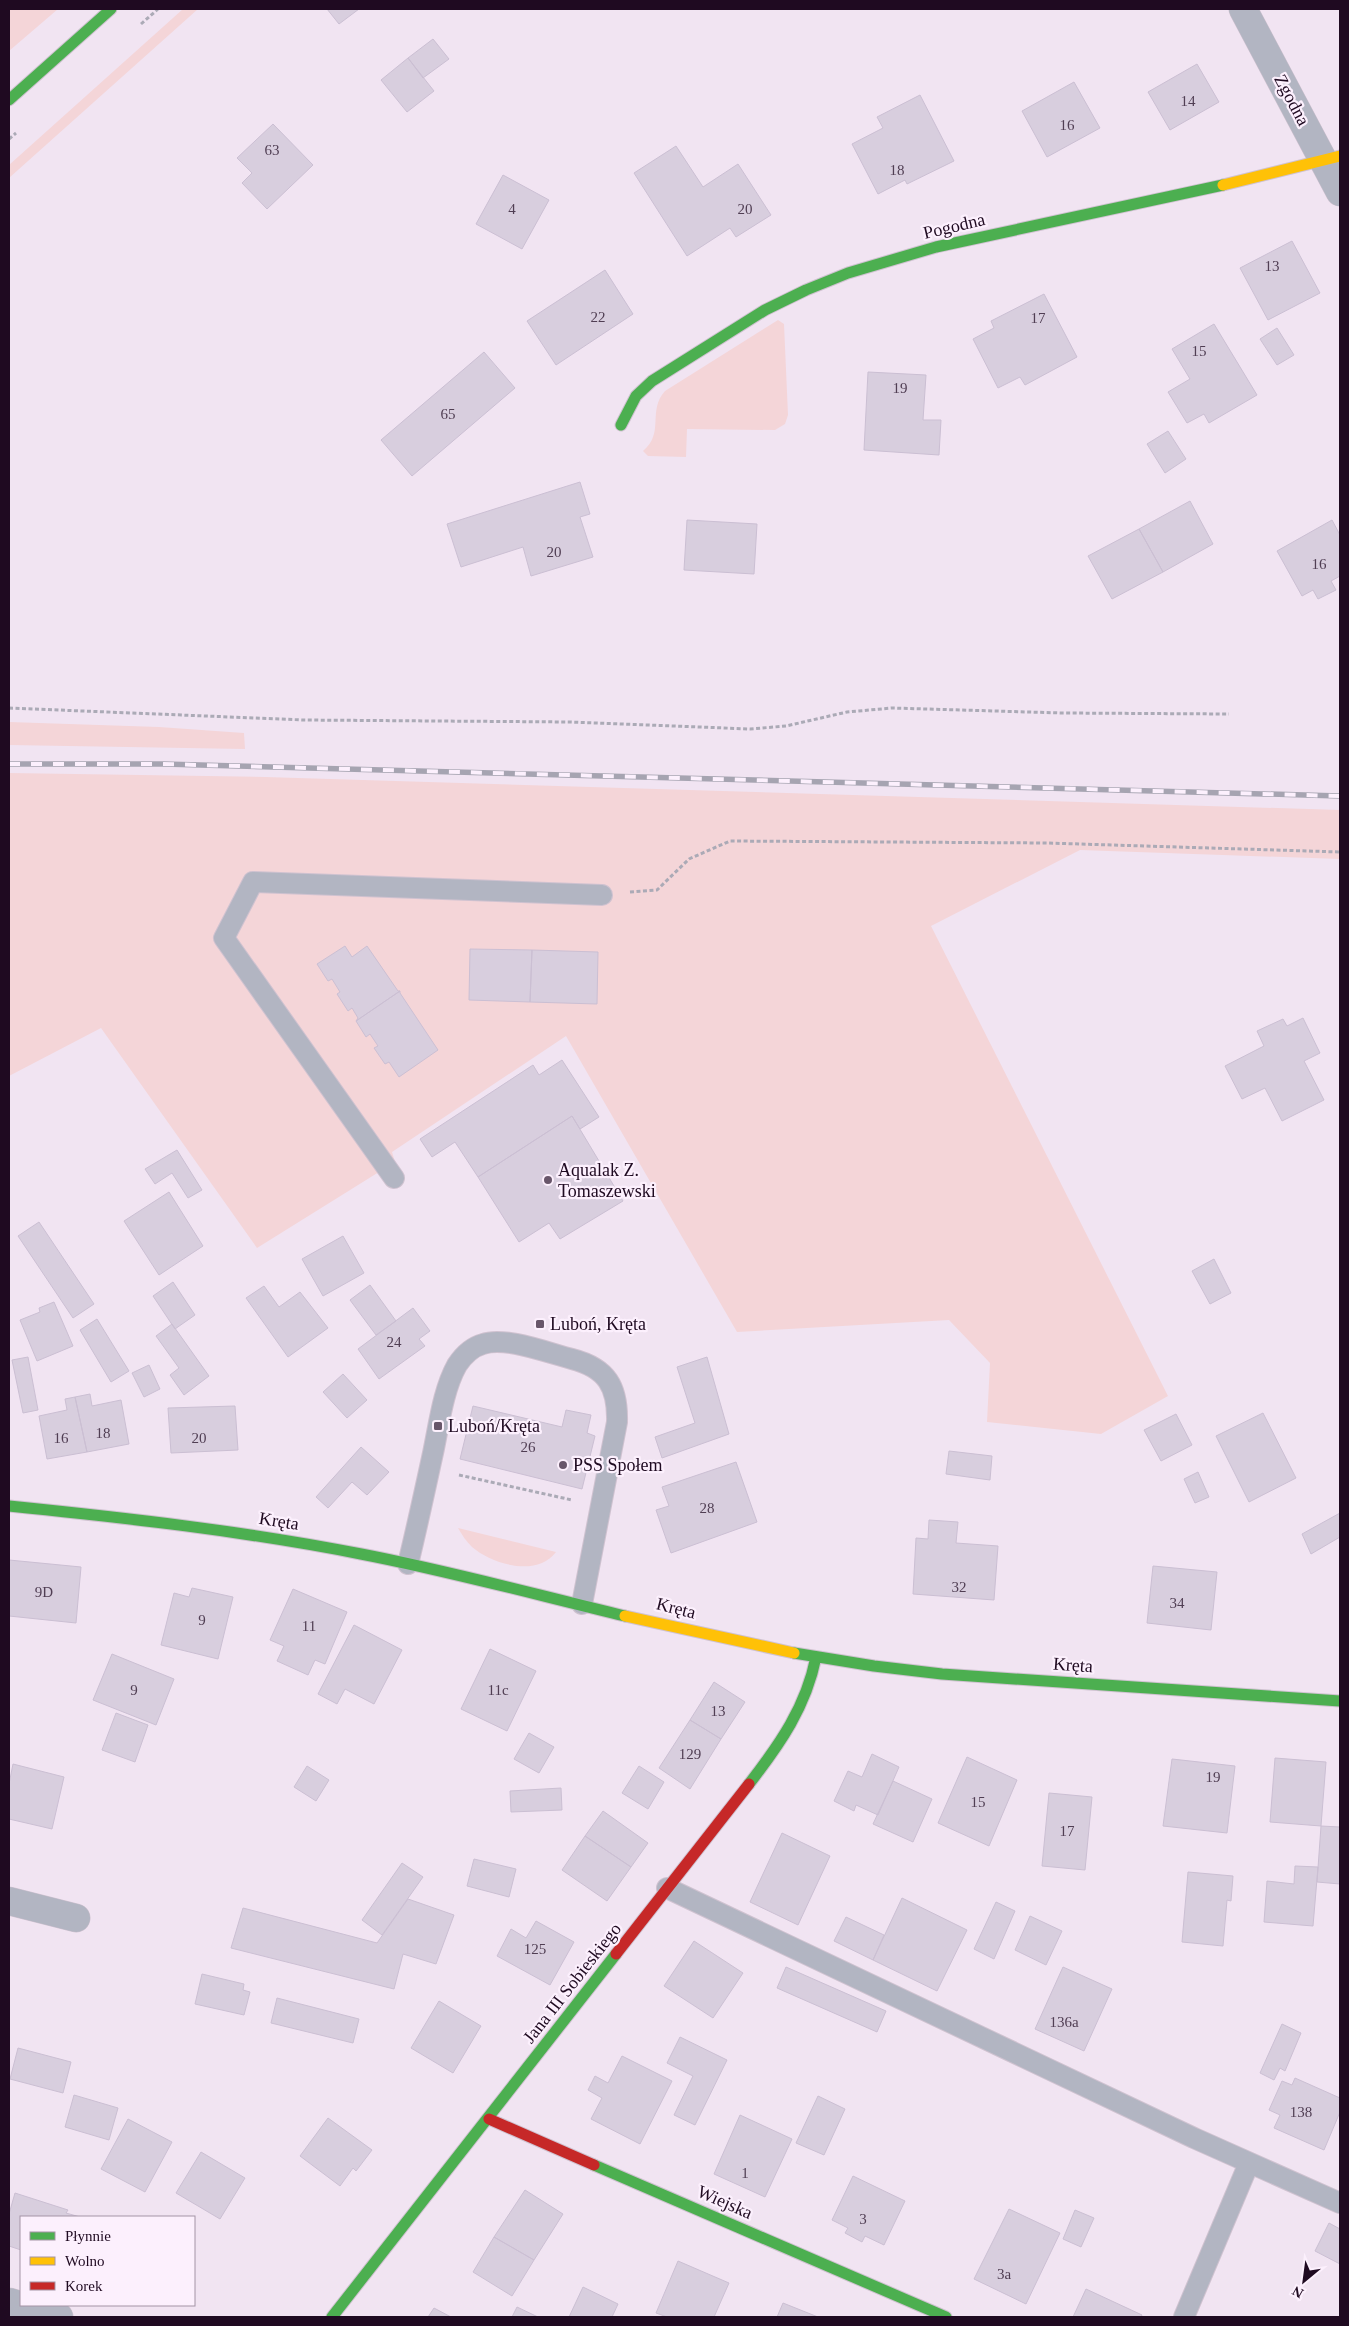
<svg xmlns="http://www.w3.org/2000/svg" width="1349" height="2326" font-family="Georgia,serif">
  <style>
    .green { fill: #f4d5d8 }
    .building { fill: #d8cede; stroke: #cbbfd3 }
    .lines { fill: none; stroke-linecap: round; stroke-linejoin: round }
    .lane-casing { stroke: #cfc2d0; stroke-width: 22 }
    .street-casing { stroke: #cfc2d0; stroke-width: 29 }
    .fast-casing { stroke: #cfc2d0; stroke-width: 13 }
    .slow-casing { stroke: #cfc2d0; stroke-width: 13 }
    .jam-casing { stroke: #cfc2d0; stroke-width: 13 }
    .path { stroke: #abaab6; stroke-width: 3; stroke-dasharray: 4 2.5; stroke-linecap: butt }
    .lane { stroke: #b2b5c2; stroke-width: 20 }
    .street { stroke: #b2b5c2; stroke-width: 28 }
    .fast { stroke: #4caf50; stroke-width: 11 }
    .slow { stroke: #ffc107; stroke-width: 11 }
    .jam { stroke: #c62828; stroke-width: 11 }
    .rail-casing { stroke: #a6a4b1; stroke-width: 5.5 }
    .rail { stroke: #fcf0fd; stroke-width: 4; stroke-dasharray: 11; stroke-linecap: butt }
    .poi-dot { fill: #68566a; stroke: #fcf0fd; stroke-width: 2 }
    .labels { text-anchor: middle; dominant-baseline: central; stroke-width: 4.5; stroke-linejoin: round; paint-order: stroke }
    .number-label { font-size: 15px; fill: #503e53 }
    .street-label { font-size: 18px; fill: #1f0a21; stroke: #fcf0fd }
    .poi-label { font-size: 18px; fill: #1f0a21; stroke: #fcf0fd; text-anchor: start }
  </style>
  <rect width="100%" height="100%" fill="#f1e4f2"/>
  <!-- green -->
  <path class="green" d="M9,9H58L9,51Z
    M183,9H198L9,178V165Z
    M778,320L784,324L788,415L785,424L775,430L687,429L686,457L648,456L643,451C665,433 647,411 665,391Z
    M9,722L159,727L244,733L245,749L9,745Z
    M9,773L265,777L1340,810V859L1080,850L931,926L1168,1396L1101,1434L987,1422L990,1363L949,1320L737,1332L566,1036L392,1152L395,1162L257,1248L101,1028L9,1076Z
    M458,1528L556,1552C537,1578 492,1564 472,1547C466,1541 462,1535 458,1528Z"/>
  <!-- building -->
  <path class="building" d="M327,9H359L339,24Z
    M433,39L449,59L423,78L408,58Z
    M408,58L434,91L407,112L381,80Z
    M1197,64L1219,102L1170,130L1148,92Z
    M1074,82L1100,128L1047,157L1022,111Z
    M920,95L954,161L907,184L905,180L878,194L852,144L883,128L877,117Z
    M273,124L313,165L267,209L242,183L252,173L237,158Z
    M676,146L703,187L738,164L771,215L736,237L730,228L687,256L634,173Z
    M503,175L549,200L522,249L476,224Z
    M1292,241L1320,293L1268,320L1240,268Z
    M605,270L633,314L556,365L527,321Z
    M1044,294L1077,357L1025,385L1020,377L998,388L973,339L994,328L991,321Z
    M1214,324L1257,395L1209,423L1204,414L1187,423L1168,392L1190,379L1172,349Z
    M1277,328L1294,355L1277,365L1260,339Z
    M484,352L515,388L412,476L381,440Z
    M868,372L926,375L923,420H941L939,455L864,450Z
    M1168,431L1186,459L1165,473L1147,444Z
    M580,482L590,514L580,517L593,557L531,576L523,547L461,567L447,524Z
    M1190,501L1213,544L1163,572L1139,529Z
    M687,520L757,524L754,574L684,570Z
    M1332,520L1340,535V576L1331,581L1336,590L1318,599L1313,590L1302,596L1277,551Z
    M1139,529L1163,572L1112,599L1088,556Z
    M345,946L352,957L367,946L398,991H400L356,1021L358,1018L352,1008L348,1011L337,994L340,992L332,979L328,981L317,964Z
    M470,949L532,950L530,1002L469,1000Z
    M532,950L598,952L597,1004L530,1002Z
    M400,991V993L438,1050L399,1077L389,1062L385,1064L374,1048L378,1046L370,1034L366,1037L356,1021Z
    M1303,1018L1320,1053L1304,1061L1324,1100L1282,1121L1265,1088L1242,1099L1225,1066L1264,1046L1257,1031L1283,1019L1287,1026Z
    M562,1060L599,1117L580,1129L572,1116L478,1177L455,1142L432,1157L420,1139L533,1065L539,1075Z
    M572,1116L623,1201L560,1239L549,1223L519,1242L478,1177Z
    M177,1150L202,1190L188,1198L172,1173L155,1184L145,1169Z
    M169,1192L203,1246L159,1275L124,1221Z
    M39,1222L94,1304L73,1318L18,1236Z
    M343,1236L364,1273L323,1296L302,1259Z
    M1214,1259L1231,1293L1210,1304L1192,1271Z
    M173,1282L195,1315L175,1329L153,1296Z
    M370,1285L396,1321L376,1335L350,1300Z
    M264,1286L279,1307L300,1292L328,1328L288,1357L246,1298Z
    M54,1302L73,1346L37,1361L20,1320L40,1312L39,1308Z
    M413,1308L430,1331L419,1339L425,1346L379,1379L358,1349Z
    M97,1319L129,1371L111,1382L80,1330Z
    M172,1324L209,1376L184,1395L170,1375L179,1368L156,1336Z
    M28,1357L38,1410L23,1413L12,1360Z
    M707,1357L729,1434L662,1458L655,1437L695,1423L677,1367Z
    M149,1365L160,1389L144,1397L132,1373Z
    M343,1374L367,1400L347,1418L323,1392Z
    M90,1394L92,1406L121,1400L129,1444L87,1452L75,1397Z
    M75,1397L87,1452L47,1459L39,1416L67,1410L65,1399Z
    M235,1406L238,1450L171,1453L168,1408Z
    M473,1406L562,1427L566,1410L591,1415L587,1433L595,1436L582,1489L460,1459Z
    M1263,1413L1296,1478L1249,1502L1216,1436Z
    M1176,1414L1192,1445L1161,1461L1144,1430Z
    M361,1447L389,1472L367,1495L352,1482L328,1508L316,1497Z
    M949,1451L992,1456L990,1480L946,1474Z
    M736,1462L757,1522L671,1553L656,1510L669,1506L662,1487Z
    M1198,1472L1209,1497L1195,1503L1184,1479Z
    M1340,1513V1537L1311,1554L1302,1534Z
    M929,1520L958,1522L956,1543L998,1546L994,1600L913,1594L916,1538L928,1539Z
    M9,1560L81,1567L76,1623L9,1616Z
    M1153,1566L1217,1572L1211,1630L1147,1623Z
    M192,1588L233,1597L218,1659L161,1645L174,1593L189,1597Z
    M293,1589L347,1612L325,1664L315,1660L308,1675L277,1661L284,1646L270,1640Z
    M354,1625L402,1650L374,1704L345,1689L337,1704L318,1694Z
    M490,1649L536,1671L507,1731L461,1709Z
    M112,1654L174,1679L156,1725L93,1700Z
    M714,1682L745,1702L721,1739L690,1720Z
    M116,1713L148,1725L135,1762L102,1750Z
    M690,1720L721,1739L690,1789L659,1768Z
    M529,1733L554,1747L539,1773L514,1759Z
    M872,1754L899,1767L878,1815L856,1805L854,1811L834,1801L848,1771L862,1777Z
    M967,1757L1017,1780L989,1846L938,1823Z
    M1275,1758L1326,1762L1321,1826L1270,1822Z
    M1172,1759L1235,1766L1227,1833L1163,1826Z
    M13,1764L64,1777L52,1829L9,1819V1784Z
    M307,1766L329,1780L316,1801L294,1787Z
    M639,1766L664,1782L648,1809L622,1793Z
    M893,1781L932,1799L913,1842L873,1824Z
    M561,1788L562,1810L511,1812L510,1791Z
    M1049,1793L1092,1797L1085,1870L1042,1866Z
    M603,1811L648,1843L631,1867L585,1836Z
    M1321,1826L1340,1827V1884L1317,1882Z
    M782,1833L830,1856L798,1925L750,1902Z
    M585,1836L631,1867L607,1901L562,1870Z
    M474,1859L516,1869L509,1897L467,1886Z
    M402,1863L423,1877L382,1935L362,1920Z
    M1295,1866L1318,1867L1313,1926L1264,1922L1267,1881L1294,1884Z
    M1188,1872L1233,1876L1231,1901L1227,1900L1223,1946L1182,1942Z
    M902,1898L967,1930L937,1991L873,1960Z
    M408,1899L454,1915L436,1964L403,1954L394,1989L231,1948L243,1908L377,1943Z
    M996,1902L1015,1911L994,1959L974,1949Z
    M1030,1916L1062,1931L1046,1965L1015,1950Z
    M846,1917L884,1935L873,1960L834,1941Z
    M536,1921L574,1942L550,1985L497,1956L511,1929L526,1938Z
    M694,1941L743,1973L713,2018L664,1986Z
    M786,1967L886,2011L877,2032L777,1988Z
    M1063,1967L1112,1989L1084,2051L1035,2029Z
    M202,1974L244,1984L243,1990L250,1992L244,2015L195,2004Z
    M277,1998L359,2019L353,2043L271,2023Z
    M439,2001L481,2026L453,2073L411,2048Z
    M1282,2024L1301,2033L1285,2071L1280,2068L1274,2080L1260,2073Z
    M680,2037L727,2060L695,2125L674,2115L693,2076L667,2063Z
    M18,2048L71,2062L63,2093L10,2079Z
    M622,2056L672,2081L640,2144L591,2119L602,2098L588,2090L595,2076L608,2083Z
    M1295,2078L1340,2098V2112L1324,2150L1274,2128L1280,2115L1269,2110L1282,2081L1292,2085Z
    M74,2095L118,2108L109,2140L65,2127Z
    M818,2096L845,2109L824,2155L796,2143Z
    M740,2115L792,2139L765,2197L714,2174Z
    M328,2118L372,2150L356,2171L353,2168L340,2186L300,2156Z
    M128,2119L172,2142L145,2192L101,2169Z
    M201,2152L245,2178L220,2219L176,2193Z
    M853,2176L905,2201L884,2245L865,2236L862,2242L845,2233L848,2228L832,2220Z
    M525,2190L563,2214L534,2260L494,2237Z
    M15,2193L68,2210L66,2213L80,2217H21V2250L9,2246V2214Z
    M1009,2209L1060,2233L1026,2304L974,2279Z
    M1075,2210L1094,2218L1081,2247L1063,2239Z
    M1329,2223L1340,2229V2264L1315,2251Z
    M494,2237L534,2260L512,2296L473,2272Z
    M678,2261L729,2283L714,2317H667L656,2313Z
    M583,2287L618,2304L612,2317H569Z
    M1086,2289L1142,2315L1141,2317H1073Z
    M783,2303L818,2317H777Z
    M517,2307L538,2317H512Z
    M434,2308L451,2317H428Z"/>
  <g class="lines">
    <!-- lane casing -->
    <g class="lane-casing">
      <path id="lane" d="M394,1178L224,938L253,882L602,895
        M408,1564C417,1527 425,1490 433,1453C439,1425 443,1390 457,1365C463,1356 472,1347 483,1344C505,1336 548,1353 572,1359C607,1368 618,1387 617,1422L582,1604
        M667,1888L1194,2138L1340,2203
        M1184,2317L1249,2163"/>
    </g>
    <!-- street casing -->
    <g class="street-casing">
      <path id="street" d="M1243,9L1340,192
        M9,1901L76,1918
        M9,2302L59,2317"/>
    </g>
    <!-- fast casing -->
    <g class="fast-casing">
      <path id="fast" d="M9,100L111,9
        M621,425L636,396L652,381L765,310L806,290L848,273L936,247L1223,185
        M9,1506C127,1518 244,1531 361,1554C450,1571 537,1595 625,1616
        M794,1653L874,1666L942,1674L1340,1701
        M749,1784C780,1744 806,1707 816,1657
        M594,2165L946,2317
        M332,2317L616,1954"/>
    </g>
    <!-- slow casing -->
    <g class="slow-casing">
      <path id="slow" d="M1223,185L1340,156
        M625,1616L794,1653"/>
    </g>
    <!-- jam casing -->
    <g class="jam-casing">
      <path id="jam" d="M616,1954L749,1784
        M489,2119L594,2165"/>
    </g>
    <!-- path -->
    <path class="path" d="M141,24L158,9
      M9,139L16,133
      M9,708L304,720L571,722L750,729L786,726L847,712L892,708L1063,713L1229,714
      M630,892L657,890L689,859L730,841L1047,843L1340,852
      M459,1475L572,1500"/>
    <!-- lane -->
    <use href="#lane" class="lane"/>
    <!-- street -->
    <use href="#street" class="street"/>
    <!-- fast -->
    <use href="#fast" class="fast"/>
    <!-- slow -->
    <use href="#slow" class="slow"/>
    <!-- jam -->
    <use href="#jam" class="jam"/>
    <!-- rail casing -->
    <g class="rail-casing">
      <path id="rail" d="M9,764H163L1340,796"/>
    </g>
    <!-- rail -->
    <use href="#rail" class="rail"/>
  </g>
  <!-- markers -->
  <g class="poi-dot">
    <circle cx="548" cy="1180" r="5"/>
    <rect x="535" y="1319" width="10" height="10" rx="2.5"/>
    <rect x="433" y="1421" width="10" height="10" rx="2.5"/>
    <circle cx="563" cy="1465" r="5"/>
  </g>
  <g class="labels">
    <!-- number labels -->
    <g class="number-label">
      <text x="1188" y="101">14</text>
      <text x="1067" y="125">16</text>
      <text x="272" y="150">63</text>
      <text x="897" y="170">18</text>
      <text x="512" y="209">4</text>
      <text x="745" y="209">20</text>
      <text x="1272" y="266">13</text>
      <text x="598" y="317">22</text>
      <text x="1038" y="318">17</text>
      <text x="1199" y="351">15</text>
      <text x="900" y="388">19</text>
      <text x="448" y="414">65</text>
      <text x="554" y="552">20</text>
      <text x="1319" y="564">16</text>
      <text x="394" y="1342">24</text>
      <text x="103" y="1433">18</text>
      <text x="61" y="1438">16</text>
      <text x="199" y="1438">20</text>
      <text x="528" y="1447">26</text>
      <text x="707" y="1508">28</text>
      <text x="959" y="1587">32</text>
      <text x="44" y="1592">9D</text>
      <text x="1177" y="1603">34</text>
      <text x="202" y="1620">9</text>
      <text x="309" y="1626">11</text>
      <text x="134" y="1690">9</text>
      <text x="498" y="1690">11c</text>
      <text x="718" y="1711">13</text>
      <text x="690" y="1754">129</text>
      <text x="1213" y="1777">19</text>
      <text x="978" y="1802">15</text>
      <text x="1067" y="1831">17</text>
      <text x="535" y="1949">125</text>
      <text x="1064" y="2022">136a</text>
      <text x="1301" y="2112">138</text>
      <text x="745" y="2173">1</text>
      <text x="863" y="2219">3</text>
      <text x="1004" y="2274">3a</text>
    </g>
    <!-- street labels -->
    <g class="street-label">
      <text transform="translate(1292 100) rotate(62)">Zgodna</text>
      <text transform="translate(954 226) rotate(-13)">Pogodna</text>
      <text transform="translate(279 1521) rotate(9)">Kręta</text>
      <text transform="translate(676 1608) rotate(14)">Kręta</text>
      <text transform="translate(1073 1665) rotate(4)">Kręta</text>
      <text transform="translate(572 1983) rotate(-52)">Jana III Sobieskiego</text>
      <text transform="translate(725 2202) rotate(24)">Wiejska</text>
    </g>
    <!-- poi labels -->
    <g class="poi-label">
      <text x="558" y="1170">Aqualak Z.<tspan x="558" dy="21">Tomaszewski</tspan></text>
      <text x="550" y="1324">Luboń, Kręta</text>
      <text x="448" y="1426">Luboń/Kręta</text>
      <text x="573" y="1465">PSS Społem</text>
    </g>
  </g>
  <!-- border -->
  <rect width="1349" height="2326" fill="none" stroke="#1f0a21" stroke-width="20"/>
  <!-- legend -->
  <rect x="20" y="2216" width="175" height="90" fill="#fcf0fd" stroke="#a494a5"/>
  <rect x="30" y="2232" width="25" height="8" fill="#4caf50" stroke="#a494a5"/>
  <text x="65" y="2241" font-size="15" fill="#1f0a21">Płynnie</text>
  <rect x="30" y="2257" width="25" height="8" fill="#ffc107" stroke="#a494a5"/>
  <text x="65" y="2266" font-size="15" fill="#1f0a21">Wolno</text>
  <rect x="30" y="2282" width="25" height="8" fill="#c62828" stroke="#a494a5"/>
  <text x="65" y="2291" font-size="15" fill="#1f0a21">Korek</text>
  <!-- north arrow -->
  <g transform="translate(1304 2281) rotate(209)" stroke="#fcf0fd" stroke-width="4" paint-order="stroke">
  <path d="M0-4L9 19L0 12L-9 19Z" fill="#1f0a21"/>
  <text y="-8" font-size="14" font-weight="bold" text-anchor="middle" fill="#1f0a21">N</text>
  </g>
</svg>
